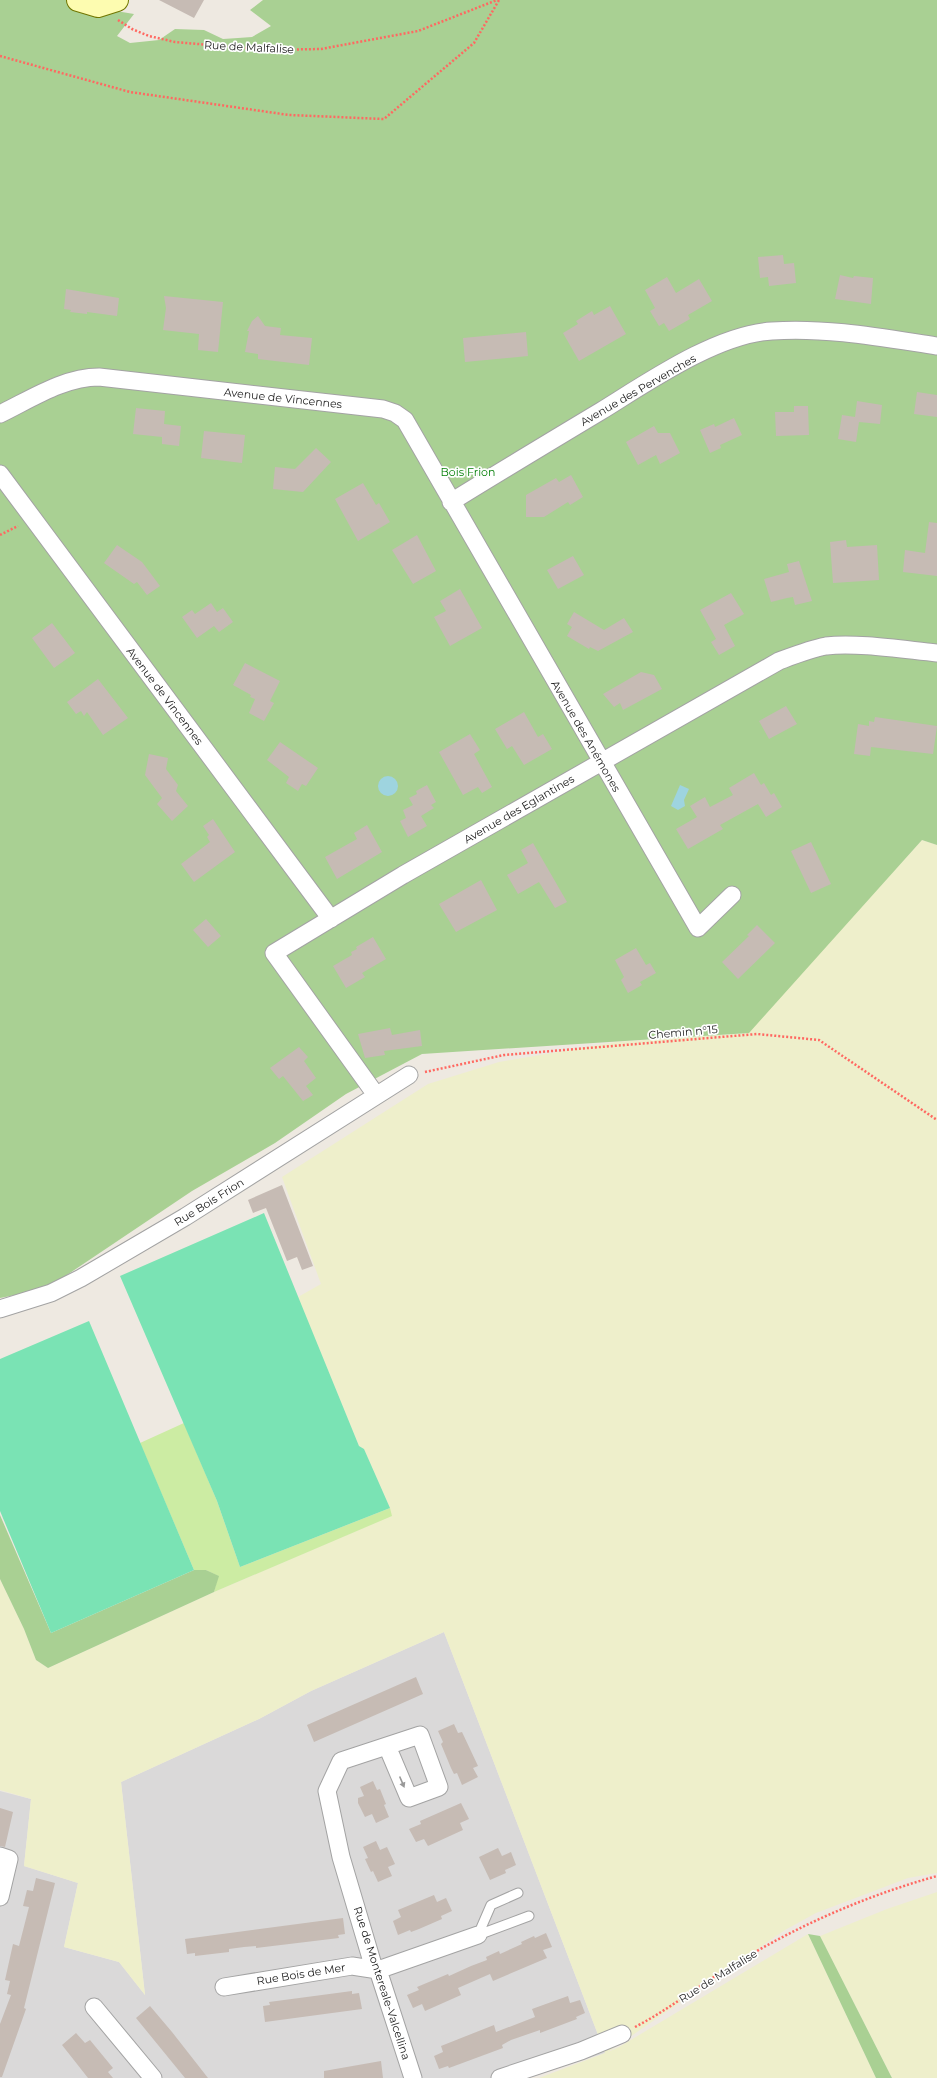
<svg xmlns="http://www.w3.org/2000/svg" width="937" height="2078" font-family="Montserrat,sans-serif">
  <style>
    .residential { fill: #dad9d9 }
    .farmland { fill: #eeefcb }
    .grass { fill: #cceca3 }
    .forest { fill: #a9d093 }
    .pitch { fill: #7ae3b4 }
    .water { fill: #9ed4df }
    .building { fill: #c6bbb4 }
    .lines { fill: none; stroke-linecap: round; stroke-linejoin: round }
    .service-casing { stroke: #a3a3a3; stroke-width: 11 }
    .minor-casing { stroke: #a3a3a3; stroke-width: 19 }
    .secondary-casing { stroke: #717600; stroke-width: 24 }
    .path { stroke: #ff6861; stroke-width: 2.5; stroke-dasharray: 2 2; stroke-linecap: butt }
    .service { stroke: #fff; stroke-width: 9 }
    .minor { stroke: #fff; stroke-width: 17 }
    .secondary { stroke: #fdfcb0; stroke-width: 22 }
    .oneway { fill: #999 }
    .labels { text-anchor: middle; dominant-baseline: central; stroke-width: 3.5; stroke-linejoin: round; paint-order: stroke }
    .street-label { font-size: 11px; fill: #1c1c1c; stroke: #fff }
    .park-label { font-size: 11px; fill: #057f08; stroke: #fff }
  </style>
  <rect width="100%" height="100%" fill="#eee9e1"/>
  <!-- residential -->
  <path class="residential" d="M444,1632L605,2053L526,2078H0V1791L31,1799L24,1866L78,1883L64,1947L119,1962L145,1995L121,1782L259,1719L311,1691Z"/>
  <!-- farmland -->
  <path class="farmland" d="M922,840L937,845V1873L908,1878L816,1913L785,1930L608,2052L619,2047L808,1934L876,2078H539L605,2053L444,1632L311,1691L259,1719L121,1782L145,1995L119,1962L64,1947L78,1883L24,1866L31,1799L0,1790V1579L24,1629L36,1660L48,1668L214,1592L391,1516L390,1508L364,1449L359,1446L298,1297L321,1284L282,1177L428,1084L499,1062L616,1042L747,1033Z
    M937,1892V2078H892L820,1936L887,1909Z"/>
  <!-- grass -->
  <path class="grass" d="M184,1423L217,1501L240,1567L390,1508L392,1516L214,1592L218,1576L206,1570H194L140,1443Z"/>
  <!-- forest -->
  <path class="forest" d="M0,0H117L104,9L134,14L117,36L130,43L159,40L175,29L204,30L223,39L238,38L252,37L271,26L250,10L263,0H937V845L922,840L749,1033L422,1054L346,1094L275,1143L192,1191L46,1289L0,1298Z
    M0,1515L51,1633L194,1570H206L219,1576L214,1592L48,1668L36,1660L24,1629L0,1579Z
    M808,1934L820,1936L892,2078H876Z"/>
  <!-- pitch -->
  <path class="pitch" d="M264,1213L359,1446L364,1449L390,1508L240,1567L217,1501L120,1276Z
    M89,1321L194,1570L51,1633L0,1511V1359Z"/>
  <!-- water -->
  <path class="water" d="M378 786a10 10 0 1 1 20 0a10 10 0 1 1-20 0Z
    M680,785L689,789L684,800L685,806L678,810L671,806Z"/>
  <!-- building -->
  <path class="building" d="M159,0H204L194,18Z
    M783,255L784,264L794,263L796,283L769,286L768,277L760,278L758,257Z
    M840,275L853,278L854,276L873,278L871,304L835,299Z
    M667,277L676,293L699,279L712,301L688,315L690,319L669,331L664,323L659,326L650,311L655,308L645,290Z
    M66,289L119,298L117,316L87,312V314L70,312L71,310L64,309Z
    M164,296L223,302L218,352L198,350L199,334L163,330L166,308Z
    M610,306L626,334L579,361L563,333L578,324L576,321L592,311L594,315Z
    M258,316L265,326L281,328L280,335L312,338L309,365L258,359V354L245,352L249,331H247L252,321Z
    M526,332L528,356L465,362L463,338Z
    M917,392L937,395V417L914,414Z
    M857,401L882,405L880,424L859,422L856,442L838,439L842,415L855,417Z
    M794,406H808L809,435L776,436L775,412H794Z
    M136,408L165,411L164,424L181,426L179,446L162,444V437L133,434Z
    M734,418L742,435L720,445L721,448L710,453L700,430L714,424L715,427Z
    M654,426L658,433H670L680,453L660,464L656,455L638,465L626,442Z
    M204,431L245,435L242,463L201,458Z
    M316,448L331,462L303,492L273,489L275,467L295,469Z
    M571,475L583,497L570,505L568,502L544,517H526V495L556,478L559,482Z
    M363,483L376,505L379,503L390,522L358,541L335,499Z
    M929,522L937,523V576L903,572L905,550L925,553Z
    M417,535L436,571L413,584L392,550Z
    M846,540L847,547L877,545L879,580L833,583L830,542Z
    M117,545L142,562L160,586L147,595L137,582L134,584L104,563Z
    M573,556L584,575L558,589L547,570Z
    M799,561L812,601L795,605L793,597L787,598L771,602L764,579L789,572L787,564Z
    M460,589L482,628L450,646L434,617L446,611L440,601Z
    M731,593L744,614L724,625L735,646L719,655L711,642L716,639L700,610Z
    M211,603L217,612L223,608L233,622L219,632L214,626L197,638L182,617L192,610L195,614Z
    M574,612L604,630L624,618L633,632L598,651L590,647L589,649L567,636L572,627L567,624Z
    M52,623L75,653L54,668L32,638Z
    M245,663L280,681L270,701L274,703L264,721L249,713L255,699L250,697L251,695L233,685Z
    M641,672L654,675L662,689L623,710L620,703L614,707L603,694Z
    M98,679L128,718L103,735L87,712L84,716L81,711L76,714L67,702Z
    M786,706L797,724L769,739L759,721Z
    M524,712L538,737L543,734L552,749L524,765L512,746L507,749L495,729Z
    M875,717L937,726L933,754L871,747L870,756L854,754L858,724L869,726V721L874,722Z
    M470,734L480,750L474,754L492,787L482,793L478,787L463,795L439,752Z
    M280,742L318,768L306,786L302,784L298,791L286,783L289,777L267,760Z
    M149,754L168,758L166,769L178,785L176,791L188,806L172,821L157,804L162,798L145,775Z
    M754,773L761,785L764,783L771,795L774,793L782,807L766,817L758,804L720,825L723,829L688,849L676,829L697,817L690,806L705,797L710,807L733,795L729,788Z
    M427,785L436,802L431,805L434,808L421,816L427,826L408,837L400,821L406,818L403,810L413,805L409,798L417,794L416,791Z
    M213,819L235,852L194,882L181,864L210,842L207,837L209,835L203,826Z
    M367,825L382,852L337,879L325,857L357,839L354,833Z
    M811,842L831,884L811,893L791,851Z
    M533,843L567,902L555,908L539,882L518,894L507,875L528,863L521,850Z
    M481,880L497,910L456,932L439,904Z
    M206,919L221,936L208,947L193,930Z
    M757,925L775,943L738,979L722,962L749,936L747,935Z
    M373,937L386,959L362,973L365,977L346,988L333,966L352,955L351,952L357,949L356,947Z
    M636,948L646,965L650,963L656,973L640,982L642,985L628,993L621,980L624,977L615,960Z
    M390,1028L392,1035L420,1030L422,1046L384,1051L385,1055L365,1058L358,1034Z
    M299,1047L308,1057L304,1061L316,1078L306,1086L313,1095L303,1101L283,1076L279,1079L270,1068Z
    M282,1185L313,1266L302,1270L297,1257L287,1261L266,1208L253,1213L248,1200Z
    M416,1677L423,1694L314,1742L307,1725Z
    M454,1724L458,1733L462,1732L478,1766L473,1768L478,1777L462,1785L457,1773L454,1774L451,1768L441,1744L443,1742L438,1731Z
    M373,1781L377,1790L380,1789L386,1804L384,1805L389,1817L376,1823L372,1814L365,1817L358,1803V1798L364,1796L360,1787Z
    M461,1803L469,1819L460,1823L463,1830L428,1846L424,1839L416,1842L409,1829L421,1824L420,1821Z
    M0,1808L13,1812L5,1847L0,1846Z
    M376,1841L380,1850L387,1847L395,1864L388,1867L392,1876L378,1882L373,1871L371,1872L365,1859L368,1858L363,1847Z
    M498,1848L502,1856L511,1852L516,1865L505,1870L506,1873L490,1880L479,1857Z
    M36,1878L55,1883L24,2008L26,2009L2,2077H0V2024L11,1995L7,1994L10,1981L5,1980L13,1944L19,1946L29,1907L23,1906L27,1890L33,1891Z
    M434,1895L437,1902L446,1898L452,1911L441,1916L442,1919L419,1929L411,1932L410,1930L398,1935L393,1921L401,1917L398,1910Z
    M343,1918L345,1934L338,1935L339,1938L256,1948V1946L244,1947L229,1949V1952L195,1956V1953L187,1954L185,1939Z
    M546,1933L552,1947L543,1950L547,1958L493,1981L490,1974L458,1988L461,1995L425,2011L422,2004L413,2008L407,1995L419,1990L417,1987L448,1974L449,1976L471,1966L487,1960L486,1957L499,1951L500,1954L522,1944L521,1942L534,1936L535,1938Z
    M352,1991V1994L359,1993L362,2009L265,2022L263,2006L270,2005L269,2002Z
    M568,1996L570,2003L580,2000L585,2013L576,2017L577,2019L540,2033V2030L511,2040L502,2045L503,2048L449,2068L448,2066L439,2069L434,2056L443,2052L441,2046L494,2025L496,2032L535,2017L532,2009Z
    M150,2006L172,2032L208,2078H185L176,2067L136,2018Z
    M76,2033L85,2043L90,2040L113,2068L108,2072L113,2078H88L77,2064L62,2045Z
    M381,2061L383,2078H324V2071Z"/>
  <g class="lines">
    <!-- service casing -->
    <g class="service-casing">
      <path id="service" d="M478,1935L491,1905L518,1893
        M478,1935L529,1916"/>
    </g>
    <!-- minor casing -->
    <g class="minor-casing">
      <path id="minor" d="M0,414C31,399 64,377 99,377L383,409L395,413L405,420L698,928L732,895
        M0,474L331,919
        M451,502C501,471 551,441 601,411C648,382 717,334 772,331C826,327 884,338 937,346
        M376,1095L274,953L403,875L779,661C795,655 810,649 826,646C856,642 906,650 937,653
        M0,1309L51,1293L81,1278L185,1217L409,1075
        M387,1746L409,1798L439,1787L420,1735L341,1761L327,1791L341,1857L373,1965L378,1970L413,2078
        M0,1856L9,1859L0,1897
        M224,1987L352,1966L378,1970L478,1935
        M94,2007L153,2078
        M500,2078L581,2051L622,2034"/>
    </g>
    <!-- secondary casing -->
    <g class="secondary-casing">
      <path id="secondary" d="M78,0L98,6L117,0"/>
    </g>
    <!-- path -->
    <path class="path" d="M118,20L132,29L149,36L175,42L267,50L321,49L418,31L497,0
      M0,56L130,92L289,115L384,119L474,43L499,0
      M0,535L18,526
      M425,1072L504,1055L757,1034L819,1040L937,1120
      M635,2027C664,2012 689,1993 717,1975C786,1931 858,1898 937,1876"/>
    <!-- service -->
    <use href="#service" class="service"/>
    <!-- minor -->
    <use href="#minor" class="minor"/>
    <!-- secondary -->
    <use href="#secondary" class="secondary"/>
  </g>
  <!-- one-way arrows -->
  <defs><path id="oneway-solid" d="M-6-.8H1V-3.2L6.5 0L1 3.2V.8H-6Z"/></defs>
  <use class="oneway" href="#oneway-solid" transform="translate(402 1782) rotate(67)"/>
  <g class="labels">
    <!-- street labels -->
    <g class="street-label">
      <text transform="translate(249 47) rotate(3)">Rue de Malfalise</text>
      <text transform="translate(638 390) rotate(-30)">Avenue des Pervenches</text>
      <text transform="translate(283 398) rotate(6)">Avenue de Vincennes</text>
      <text transform="translate(165 696) rotate(53)">Avenue de Vincennes</text>
      <text transform="translate(586 736) rotate(60)">Avenue des Anémones</text>
      <text transform="translate(519 809) rotate(-30)">Avenue des Eglantines</text>
      <text transform="translate(683 1032) rotate(-5)">Chemin n°15</text>
      <text transform="translate(209 1202) rotate(-32)">Rue Bois Frion</text>
      <text transform="translate(301 1974) rotate(-9)">Rue Bois de Mer</text>
      <text transform="translate(718 1976) rotate(-32)">Rue de Malfalise</text>
      <text transform="translate(382 1983) rotate(72)">Rue de Montereale-Valcellina</text>
    </g>
    <!-- park labels -->
    <g class="park-label">
      <text x="468" y="472">Bois Frion</text>
    </g>
  </g>
</svg>
